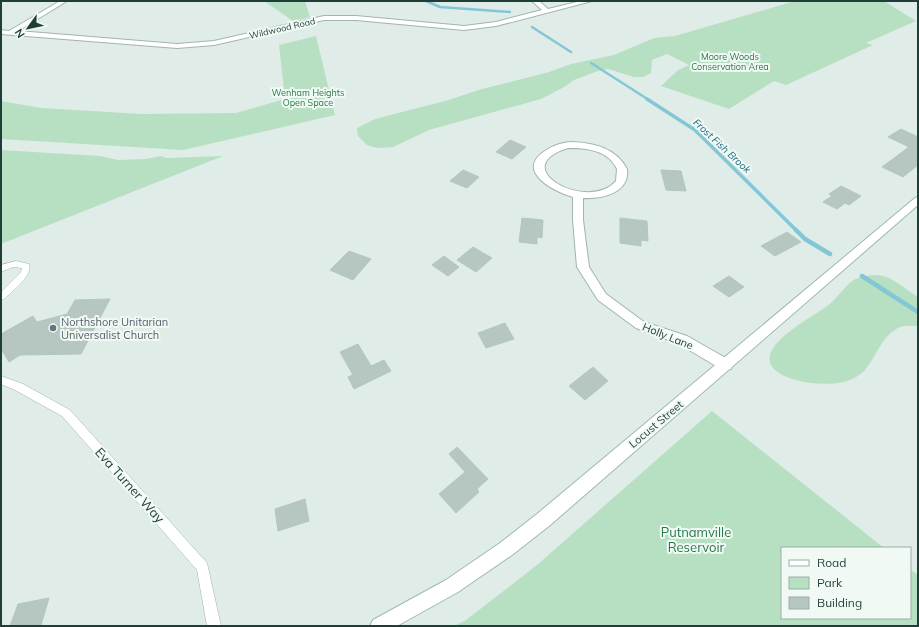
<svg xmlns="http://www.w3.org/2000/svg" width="919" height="627" font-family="Mulish,sans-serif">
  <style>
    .green { fill: #b7e0c3 }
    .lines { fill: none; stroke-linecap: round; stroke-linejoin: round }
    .stream-far2 { stroke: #83c7d7; stroke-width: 2.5 }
    .stream-far1 { stroke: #83c7d7; stroke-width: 3.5 }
    .stream { stroke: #83c7d7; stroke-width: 4.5 }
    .building { fill: #b5c7c0; stroke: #b2c7bf }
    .lane-casing { stroke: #a2b4af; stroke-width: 1 }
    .street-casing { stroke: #a2b4af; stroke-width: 2 }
    .secondary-casing { stroke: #9eb9b0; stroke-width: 2 }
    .lane { fill: #fff; fill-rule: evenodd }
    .street { fill: #fff; fill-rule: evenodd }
    .secondary { fill: #fff; fill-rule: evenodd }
    .worship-dot { fill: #6b7280; stroke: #f1f9f5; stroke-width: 1.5 }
    .labels { text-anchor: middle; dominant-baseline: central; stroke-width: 4; stroke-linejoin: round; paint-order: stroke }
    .far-street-label { font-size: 9px; fill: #1f3e37; stroke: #f1f9f5 }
    .far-park-label { font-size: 9px; fill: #267949; stroke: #f1f9f5 }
    .far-water-label { font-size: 10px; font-style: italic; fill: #146a80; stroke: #f1f9f5 }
    .worship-label { font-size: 11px; fill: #5b616d; stroke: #f1f9f5; text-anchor: start }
    .street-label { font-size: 11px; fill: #1f3e37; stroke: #f1f9f5 }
    .near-street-label { font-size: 13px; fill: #1f3e37; stroke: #f1f9f5 }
    .near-park-label { font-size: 13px; fill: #267949; stroke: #f1f9f5 }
  </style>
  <rect width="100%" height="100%" fill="#e0ece7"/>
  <!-- green -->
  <path class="green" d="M264,1H305L310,17L293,21Z
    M795,1H884L916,21L866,43L873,45L786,85L774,81L729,109L661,86L678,70L689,65L667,54L652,60L651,73L643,77H634L608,69L598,71L574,80L566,86L541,99L429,130L393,147L377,148L367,145L358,136L357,128L375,119L445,101L482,89L549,72L571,64L614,55L654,38L675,36Z
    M316,36L335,115L183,150L1,139V101L41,108L142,114L236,113L285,99L279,45Z
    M1,150L100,156L118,160L146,159L161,156L166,158L223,156L1,244Z
    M873,275C891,274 903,288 918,297V326C913,326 905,325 900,327C883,335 878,352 868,366C855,385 830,385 810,383C790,380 755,370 776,344C789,329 810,318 827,306C837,299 843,288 852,281C858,277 866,276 873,275Z
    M712,411L884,548H782V618H910V569L918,575V626H454L466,620L537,565Z"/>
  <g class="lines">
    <!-- stream-far2 -->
    <path class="stream-far2" d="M426,1L440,7L510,12
      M532,27L571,52
      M591,63L649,100"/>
    <!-- stream-far1 -->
    <path class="stream-far1" d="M647,99L695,130L797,231"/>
    <!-- stream -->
    <path class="stream" d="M796,230L805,239L830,254
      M862,276L918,312"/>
  </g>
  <!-- building -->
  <path class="building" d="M901,129L918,137V165L903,177L882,167L909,147L888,137Z
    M510,140L526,147L512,159L496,152Z
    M463,170L479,177L467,188L450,181Z
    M661,170L681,171L686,191L666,190Z
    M841,186L861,196L849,205L845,203L837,209L823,202L832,196L829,194Z
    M522,218L543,220L542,238L537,237V244L519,242Z
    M620,218L647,221L648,241L641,240V246L620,243Z
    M787,232L801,242L775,256L761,246Z
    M473,247L492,258L476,272L457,260Z
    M349,251L371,259L353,280L330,270Z
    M444,256L459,267L448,276L432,265Z
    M729,276L744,287L729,297L713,286Z
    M110,299L81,354L20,355L9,362L1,349V334L33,316L37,322L67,314L75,300Z
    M505,323L514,339L486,348L478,333Z
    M358,344L371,366L384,360L391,371L354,389L348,377L353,375L340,352Z
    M593,367L608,381L585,400L569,386Z
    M457,447L488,479L477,489L479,492L456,513L439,494L465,472L449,454Z
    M305,499L309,521L278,531L275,509Z
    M49,598L41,625L10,626L18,604Z"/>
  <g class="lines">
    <!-- lane casing -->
    <g class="lane-casing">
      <path id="lane" d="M16,261L29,264C33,276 12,291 4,299L1,300V292L21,272L22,268L13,267L1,272V265Z
        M1,376L23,384L70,410L207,563L221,626H207L197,570L62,416L15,390L1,384Z"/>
    </g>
    <!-- street casing -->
    <g class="street-casing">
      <path id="street" d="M60,1H67L18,31L177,44L214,41L324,16H356L464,26L496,22L542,10L532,1H539L548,9L581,1H592L496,26L464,30L356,20H324L214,45L177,48L1,34V30L9,31Z
        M572,142C594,143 616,148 627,169C630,193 602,199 583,198V220L589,267L606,294L644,322L687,336L731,361L732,365L731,369L726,370L721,369L679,344L636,328L598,300L577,267L573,220V197C551,191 513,169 548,149C555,145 564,142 572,142ZM568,148C587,148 608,150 617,169L616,181C589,213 504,168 568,148Z"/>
    </g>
    <!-- secondary casing -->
    <g class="secondary-casing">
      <path id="secondary" d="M918,197V205L549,526L512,555L458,592L397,626H370L373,620L446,580L500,543L537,514L915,198Z"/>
    </g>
    <!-- lane -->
    <use href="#lane" class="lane"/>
    <!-- street -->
    <use href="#street" class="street"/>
    <!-- secondary -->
    <use href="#secondary" class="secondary"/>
  </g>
  <!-- markers -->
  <circle class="worship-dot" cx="53" cy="328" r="4"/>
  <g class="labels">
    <!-- far-street labels -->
    <g class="far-street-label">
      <text transform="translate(282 28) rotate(-13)">Wildwood Road</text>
    </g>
    <!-- far-park labels -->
    <g class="far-park-label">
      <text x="730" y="56">Moore Woods<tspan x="730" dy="10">Conservation Area</tspan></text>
      <text x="308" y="92">Wenham Heights<tspan x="308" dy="10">Open Space</tspan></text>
    </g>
    <!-- far-water labels -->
    <g class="far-water-label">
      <text transform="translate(722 146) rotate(43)">Frost Fish Brook</text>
    </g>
    <!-- worship labels -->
    <g class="worship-label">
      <text x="61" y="322">Northshore Unitarian<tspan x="61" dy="13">Universalist Church</tspan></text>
    </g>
    <!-- street labels -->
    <g class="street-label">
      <text transform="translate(668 336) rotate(22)">Holly Lane</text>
      <text transform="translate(656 424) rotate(-40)">Locust Street</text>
    </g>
    <!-- near-street labels -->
    <g class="near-street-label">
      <text transform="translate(130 485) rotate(48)">Eva Turner Way</text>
    </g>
    <!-- near-park labels -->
    <g class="near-park-label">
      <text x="696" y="532">Putnamville<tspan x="696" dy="15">Reservoir</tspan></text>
    </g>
  </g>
  <!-- border -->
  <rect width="919" height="627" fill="none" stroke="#1f3e37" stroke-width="4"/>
  <!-- legend -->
  <rect x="781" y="547" width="130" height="72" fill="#f1f9f5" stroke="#9daea9"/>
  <rect x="789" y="560" width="20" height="6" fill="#ffffff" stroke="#9daea9"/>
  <text x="817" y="567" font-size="12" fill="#1f3e37">Road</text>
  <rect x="789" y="577" width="20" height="12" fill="#b7e0c3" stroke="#9daea9"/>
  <text x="817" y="587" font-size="12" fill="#1f3e37">Park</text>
  <rect x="789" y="597" width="20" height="12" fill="#b5c7c0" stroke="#9daea9"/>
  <text x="817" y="607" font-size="12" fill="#1f3e37">Building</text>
  <!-- north arrow -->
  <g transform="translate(28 28) rotate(237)" stroke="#f1f9f5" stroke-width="3" paint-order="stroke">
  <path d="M0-3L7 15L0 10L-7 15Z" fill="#1f3e37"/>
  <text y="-6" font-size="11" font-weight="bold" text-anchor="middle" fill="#1f3e37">N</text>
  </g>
</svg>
